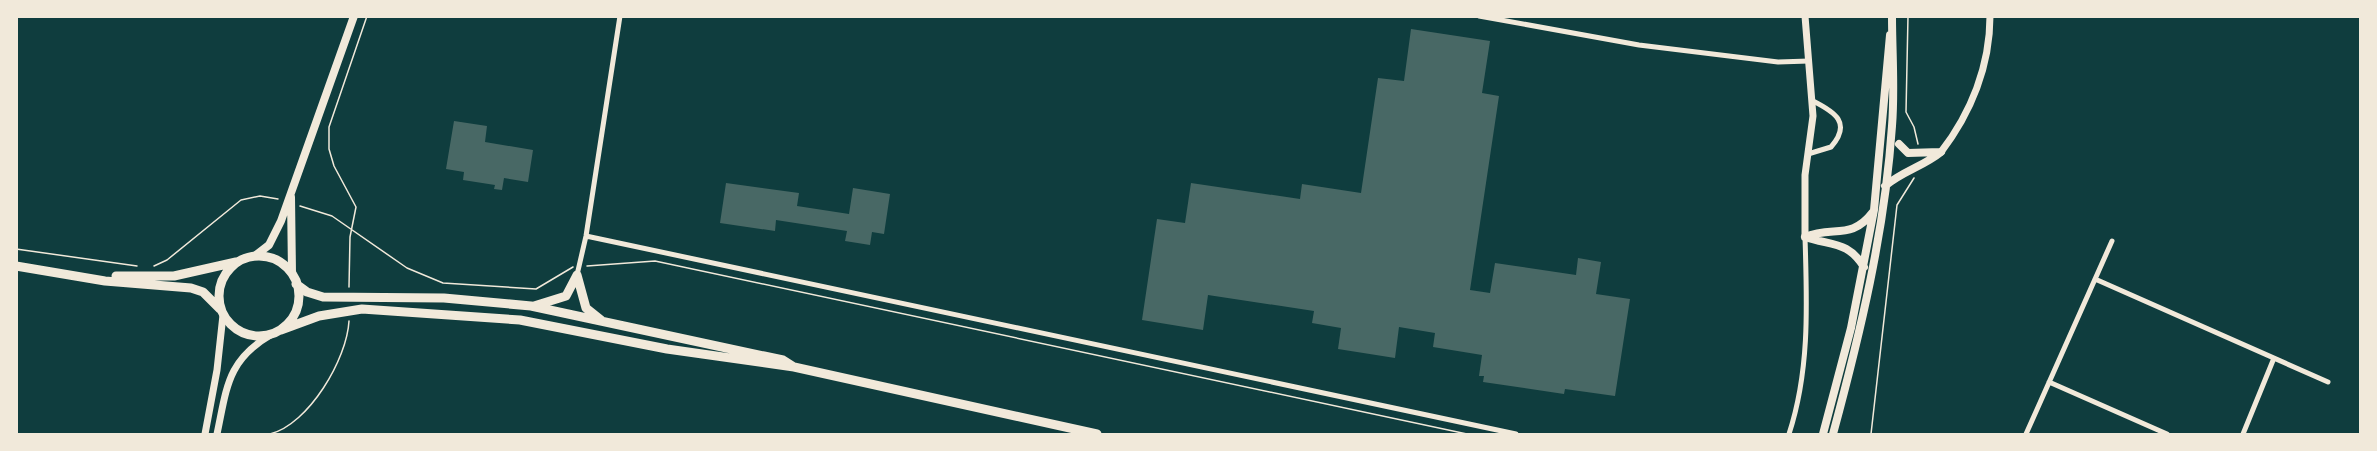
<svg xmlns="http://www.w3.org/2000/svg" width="2377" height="451" font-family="'Archivo Narrow',sans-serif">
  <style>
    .building { fill: #486865 }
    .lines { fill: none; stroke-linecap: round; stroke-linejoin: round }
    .path { stroke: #f1e9da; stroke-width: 1.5 }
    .minor { stroke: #f1e9da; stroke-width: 5 }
    .tertiary { stroke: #f1e9da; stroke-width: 7 }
    .secondary { stroke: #f1e9da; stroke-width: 8 }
    .trunk { stroke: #f1e9da; stroke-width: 9 }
  </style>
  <rect width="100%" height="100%" fill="#0f3d3e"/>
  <!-- building -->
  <path class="building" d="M1411,29L1490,41L1482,93L1499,96L1470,290L1490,293L1495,263L1576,275L1578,258L1601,262L1596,294L1630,299L1615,396L1565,389L1564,394L1483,382L1484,376H1479L1482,355L1433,347L1435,333L1399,327L1395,358L1338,349L1341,328L1312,323L1314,311L1208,295L1203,330L1142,320L1157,219L1185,223L1191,183L1300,199L1302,184L1361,193L1378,78L1404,81Z
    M454,121L487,126L485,142L533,150L528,182L504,178L502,190L494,189L495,185L463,180L464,172L446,169Z
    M726,183L799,193L797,206L849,214L853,188L890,194L884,234L872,232L870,245L845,241L847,231L776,220L775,231L720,223Z"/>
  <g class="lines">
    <!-- path -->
    <path class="path" d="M1908,16L1906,112L1914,127L1918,144
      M300,206L332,216L407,268L443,283L536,289L573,267
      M16,249L137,266
      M154,266L167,260L241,200L260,196L278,199
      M587,266L655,261L1467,434
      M349,287L350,237L356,207L334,166L329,149V127L367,16
      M270,434C309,424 347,359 349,321
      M1871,434L1897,205L1914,178"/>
    <!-- minor -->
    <path class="minor" d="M1479,16L1639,45L1778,62L1809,61
      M1808,154L1831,147C1852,123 1835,112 1813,101
      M586,236L1516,434
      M577,275L586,236L620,16
      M2095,279L2328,382
      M2049,382L2167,434
      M1789,434C1810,370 1807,304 1805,237
      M2026,434L2112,241
      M2243,434L2274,358"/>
    <!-- tertiary -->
    <path class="tertiary" d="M1805,16L1813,116L1805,175V237
      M1941,152C1971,113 1990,66 1990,16
      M205,434L217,370L223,315
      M217,434C227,387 227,360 272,334"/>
    <!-- secondary -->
    <path class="secondary" d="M1899,144L1908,153L1940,152
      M1885,186C1903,171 1924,166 1941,152
      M291,197L292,273
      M1805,237C1833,225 1851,241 1873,212
      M1805,237C1832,246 1848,241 1864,267
      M256,255L269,245L281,221L354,16
      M1823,434L1851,328L1874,210L1890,35
      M1833,434C1860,334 1885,231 1892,126C1895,89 1892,53 1892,16"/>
    <!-- trunk -->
    <path class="trunk" d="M219 296a40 40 0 1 1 80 0a40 40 0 1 1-80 0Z
      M16,266L105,281L191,288L203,292L220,309
      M577,275L586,308L601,320
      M116,276H174L236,262
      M296,284L307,292L323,297L444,298L531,306L764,356L783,360L794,367
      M534,306L566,296L577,275
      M281,330L319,316L362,309L520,320L667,349L794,367L1097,434"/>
  </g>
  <!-- border -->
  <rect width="2377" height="451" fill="none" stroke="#f1e9da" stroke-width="36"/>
</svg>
